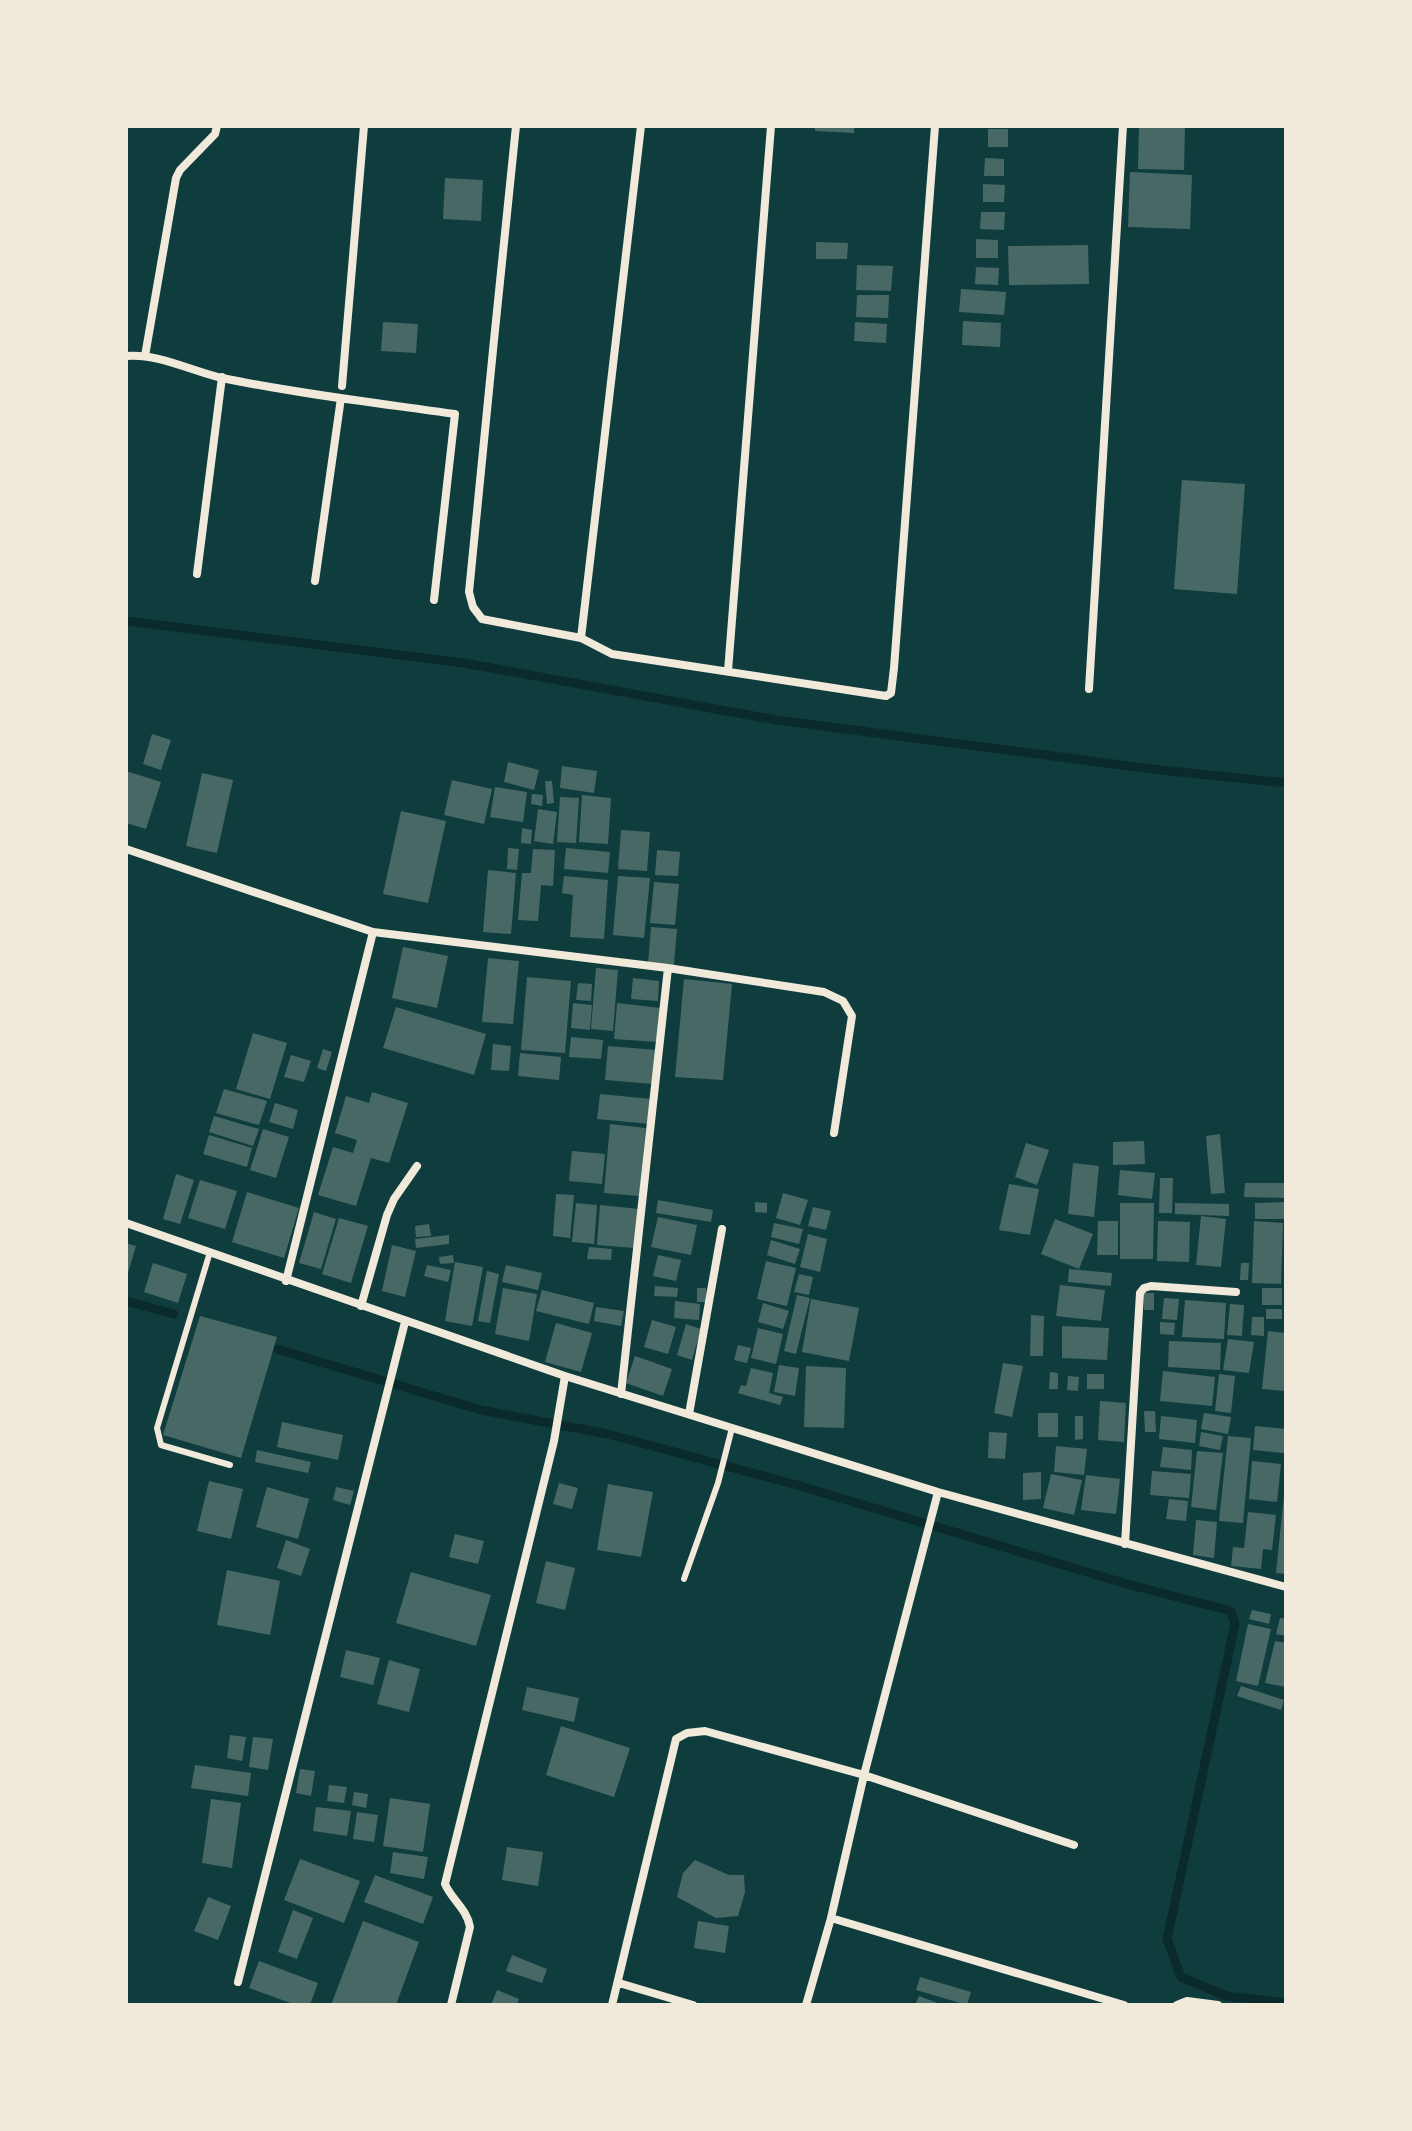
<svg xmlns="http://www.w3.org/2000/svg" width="1412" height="2131" font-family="'Titillium Web',sans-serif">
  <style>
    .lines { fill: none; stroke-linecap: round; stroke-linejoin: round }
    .stream { stroke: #0a2a2b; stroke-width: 9 }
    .building { fill: #486865 }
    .service { stroke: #f1e9da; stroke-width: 6 }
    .minor { stroke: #f1e9da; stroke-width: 8 }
  </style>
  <rect width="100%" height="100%" fill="#0f3d3e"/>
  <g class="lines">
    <!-- stream -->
    <path class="stream" d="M126,621L464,663L776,720L1160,770L1286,783
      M126,1301L174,1314
      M277,1349L481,1410L608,1434L797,1485L1127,1584L1231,1611L1235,1624L1167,1939L1181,1977L1226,1996L1286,2003"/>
  </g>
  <!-- building -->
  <path class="building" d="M815,126H854V133L815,131Z
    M1139,126H1185L1184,170L1138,169Z
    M988,129H1008V147H988Z
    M985,158L1004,159V176H984Z
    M1130,172L1192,175L1190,229L1128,227Z
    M445,178L483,180L481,221L443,219Z
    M983,184L1005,185L1004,202H983Z
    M981,212H1005L1004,230L980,229Z
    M976,239L998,240V258H976Z
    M816,242L848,243L847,259H816Z
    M1088,245L1089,284L1009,285L1008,246Z
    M857,265L893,266L891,291L856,290Z
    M976,267L999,268L998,285L975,284Z
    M961,289L1006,292L1004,315L959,312Z
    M857,295H889L888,318L856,317Z
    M963,321L1001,323L1000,347L962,345Z
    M383,322L418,324L416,353L381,351Z
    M855,322L887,324L886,343L854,341Z
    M1182,480L1245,484L1237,594L1174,589Z
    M152,734L171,740L161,770L143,764Z
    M508,762L539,770L534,790L504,782Z
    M562,766L597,771L594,793L560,788Z
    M126,771L161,782L146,829L126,823Z
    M202,773L233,780L217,853L186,846Z
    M452,780L492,789L484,824L444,815Z
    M545,781H552L554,803L547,804Z
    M495,787L527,792L523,822L490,817Z
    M532,794L543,795L542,806L531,804Z
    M582,795L611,798L608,844L579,842Z
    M560,797L579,798L576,843L557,842Z
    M538,809L557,812L553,844L534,841Z
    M401,811L446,821L428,903L383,894Z
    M522,828L532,830L531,844L521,843Z
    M621,830L650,832L647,871L618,869Z
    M508,848L519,849L517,870L507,869Z
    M566,848L610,852L608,873L564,869Z
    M533,849L555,850L553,886L541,885L538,921L518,920L522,873H531Z
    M657,850L680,852L678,876L655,875Z
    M488,870L516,873L511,934L483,932Z
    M564,876L608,880L604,939L570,937L573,895L562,893Z
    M618,876L650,878L644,938L613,935Z
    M654,882L679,884L675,925L650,923Z
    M651,927L677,929L674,965L648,963Z
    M403,947L448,956L437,1008L392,998Z
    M488,958L519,961L513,1024L482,1022Z
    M596,968L618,970L613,1031L591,1029Z
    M527,977L571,981L565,1053L521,1050Z
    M633,978L659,981L658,1001L631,999Z
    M684,979L732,984L723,1080L675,1077Z
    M578,983L592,984L591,1001L576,1000Z
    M573,1003L592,1005L590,1030L571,1028Z
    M617,1003L661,1008L658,1042L614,1039Z
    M396,1007L486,1034L474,1075L383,1048Z
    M253,1033L287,1043L270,1099L236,1089Z
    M571,1037L603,1040L601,1059L569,1057Z
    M493,1044L511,1046L509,1071L491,1070Z
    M608,1046L657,1050L653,1084L605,1080Z
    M323,1049L332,1052L326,1071L317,1068Z
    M520,1053L561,1057L559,1080L518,1076Z
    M291,1055L311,1061L304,1082L284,1077Z
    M224,1089L267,1101L259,1125L216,1113Z
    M372,1092L408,1103L389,1163L371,1158L356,1206L318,1195L333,1147L353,1153L357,1140L335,1133L346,1096L369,1103Z
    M600,1094L652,1099L650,1124L597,1119Z
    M275,1103L298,1110L293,1129L269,1122Z
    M214,1116L259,1129L253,1146L209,1132Z
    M610,1124L646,1128L639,1196L604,1193Z
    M263,1129L289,1137L276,1178L250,1170Z
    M1220,1134L1225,1193L1211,1194L1206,1136Z
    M209,1135L252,1148L247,1167L203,1154Z
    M1144,1141L1145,1164L1113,1165V1142Z
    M1026,1143L1049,1150L1037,1185L1015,1177Z
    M572,1151L605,1154L602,1184L569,1181Z
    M1073,1163L1099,1166L1094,1217L1068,1214Z
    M1120,1170L1155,1173L1152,1199L1118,1195Z
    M176,1174L194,1180L180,1224L163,1219Z
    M1160,1178H1173L1172,1213H1159Z
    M200,1180L237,1191L225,1229L188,1218Z
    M1245,1183H1286V1198L1244,1197Z
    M1009,1184L1039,1189L1030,1235L999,1230Z
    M247,1192L299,1208L284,1258L232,1242Z
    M783,1193L808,1200L800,1225L776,1218Z
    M556,1194L574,1195L570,1238L553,1236Z
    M658,1200L713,1210L711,1222L656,1213Z
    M755,1202L767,1203V1213L755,1212Z
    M1286,1202V1219H1255V1203Z
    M576,1203L597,1205L594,1244L572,1242Z
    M1120,1203H1154L1153,1259H1120Z
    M1175,1203L1229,1204V1216L1175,1214Z
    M600,1205L639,1209L635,1248L597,1245Z
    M813,1207L831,1211L826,1230L808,1226Z
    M314,1212L336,1219L321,1269L299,1263Z
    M1201,1216L1226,1219L1221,1267L1196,1265Z
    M658,1217L697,1225L691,1255L651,1247Z
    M339,1218L368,1226L351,1283L322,1274Z
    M1055,1219L1093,1234L1079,1269L1041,1254Z
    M1098,1221H1118V1255H1097Z
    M1158,1221L1190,1222L1189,1262L1157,1261Z
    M1254,1221L1283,1223L1281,1284L1252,1283Z
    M774,1223L803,1229L799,1244L771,1237Z
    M429,1224L431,1236L416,1237L415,1226Z
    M808,1234L827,1239L820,1272L800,1267Z
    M449,1235V1244L416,1248L415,1239Z
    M771,1240L800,1249L795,1264L767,1255Z
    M126,1243L136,1246L127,1276H126Z
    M392,1245L416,1251L405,1297L382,1291Z
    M589,1247L612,1249L611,1260L587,1259Z
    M453,1255L454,1263L440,1264L439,1257Z
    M658,1255L681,1260L676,1281L653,1276Z
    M766,1261L796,1268L787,1306L757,1299Z
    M455,1262L483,1267L472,1326L445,1321Z
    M153,1263L187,1274L178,1303L144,1292Z
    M1241,1263H1249L1248,1280H1240Z
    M427,1265L451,1270L448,1282L424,1276Z
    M506,1265L542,1273L538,1290L502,1282Z
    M1069,1269L1112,1273L1111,1286L1068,1282Z
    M487,1271L499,1274L490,1323L478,1321Z
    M799,1274L813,1277L809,1295L794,1292Z
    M1060,1285L1105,1290L1101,1321L1056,1316Z
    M655,1286L678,1288L677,1297L654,1296Z
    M503,1288L537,1294L529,1341L495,1334Z
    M697,1288H706L707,1302H697Z
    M1262,1288H1282V1305H1262Z
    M542,1290L594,1303L589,1324L536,1311Z
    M1144,1293H1154V1310H1144Z
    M797,1295L810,1298L796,1354L784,1351Z
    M1164,1298L1179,1299L1177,1320L1162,1319Z
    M811,1299L859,1308L849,1361L802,1352Z
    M1185,1300L1226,1303L1224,1339L1182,1337Z
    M675,1301L700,1304L699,1320L674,1318Z
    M763,1303L789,1311L783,1329L758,1322Z
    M1230,1304L1244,1305L1242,1336L1227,1335Z
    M596,1307L624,1311L621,1326L594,1321Z
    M1266,1309H1282V1319H1266Z
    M1031,1315L1044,1316L1043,1356H1030Z
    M200,1316L277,1337L241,1458L163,1435Z
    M1252,1317H1264V1336L1251,1335Z
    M652,1320L676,1327L668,1354L644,1347Z
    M1160,1322L1175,1323L1174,1335L1160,1334Z
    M556,1323L592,1333L581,1372L545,1362Z
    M686,1324L701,1329L692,1360L677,1355Z
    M1062,1326L1109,1328L1107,1360L1062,1358Z
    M758,1328L783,1334L776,1364L751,1358Z
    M1268,1331L1286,1333V1391L1262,1389Z
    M1228,1339L1254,1342L1249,1373L1223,1370Z
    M1169,1341L1221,1343L1220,1370L1168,1367Z
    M738,1345L751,1348L747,1363L734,1360Z
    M635,1356L672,1369L663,1396L626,1383Z
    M1003,1363L1023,1366L1012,1417L994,1413Z
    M779,1365L799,1368L795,1396L774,1392Z
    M806,1366L846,1368L844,1428L804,1427Z
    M751,1368L773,1373L769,1393L783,1397L780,1405L738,1393L741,1385L746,1386Z
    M1163,1371L1215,1377L1212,1406L1160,1401Z
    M1050,1372L1058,1373V1389H1049Z
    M1087,1374H1104V1389H1087Z
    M1219,1374L1235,1376L1231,1413L1215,1411Z
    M1068,1376L1079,1377L1078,1391L1067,1390Z
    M1100,1401L1126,1403L1124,1442L1098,1440Z
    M1144,1411H1155L1156,1432H1145Z
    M1038,1413H1058V1437H1038Z
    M1204,1413L1231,1417L1228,1434L1201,1429Z
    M1075,1416H1083V1439L1075,1440Z
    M1161,1416L1197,1420L1195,1443L1159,1439Z
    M282,1422L343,1435L338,1460L277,1447Z
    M1255,1426L1286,1429L1284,1453L1253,1450Z
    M989,1432L1007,1433L1005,1459L988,1458Z
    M1201,1432L1223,1436L1220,1450L1199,1446Z
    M1228,1436L1251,1438L1243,1523L1219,1521Z
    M1056,1446L1087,1449L1084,1475L1054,1472Z
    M1163,1447L1192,1450L1191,1470L1160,1467Z
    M257,1450L311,1462L308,1473L255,1462Z
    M1197,1451L1223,1453L1216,1510L1191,1507Z
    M1252,1461L1281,1464L1277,1502L1249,1499Z
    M1152,1471L1191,1474L1189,1498L1150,1495Z
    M1041,1472V1499L1023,1500V1473Z
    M1051,1474L1082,1480L1074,1515L1043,1508Z
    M1086,1475L1120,1479L1116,1514L1081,1510Z
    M209,1481L243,1489L231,1539L197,1531Z
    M559,1483L578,1488L572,1509L553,1504Z
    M608,1484L653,1492L641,1557L597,1550Z
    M267,1487L309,1499L298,1539L256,1527Z
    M336,1487L354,1491L350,1505L333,1500Z
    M1284,1495H1286V1574L1276,1573Z
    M1169,1499L1188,1501L1186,1521L1166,1519Z
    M1248,1512L1276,1515L1272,1550L1263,1549L1261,1569L1231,1566L1233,1547L1244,1548Z
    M1196,1520L1217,1522L1214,1558L1193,1555Z
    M455,1534L484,1541L478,1564L449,1557Z
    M286,1540L310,1549L301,1576L277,1568Z
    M546,1561L575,1568L565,1610L536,1603Z
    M227,1570L280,1581L270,1635L217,1625Z
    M411,1572L491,1595L476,1646L396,1623Z
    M1252,1610L1271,1614L1269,1624L1249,1619Z
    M1280,1618L1286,1619V1636L1276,1634Z
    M1248,1624L1271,1629L1258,1686L1236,1681Z
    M1275,1641L1286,1643V1687L1265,1683Z
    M346,1650L380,1658L373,1685L340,1677Z
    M389,1660L420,1669L409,1712L377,1704Z
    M1241,1686L1284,1700L1281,1710L1237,1696Z
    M527,1687L579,1698L574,1722L522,1710Z
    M561,1726L630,1748L614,1797L546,1775Z
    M230,1735L246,1737L242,1761L227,1758Z
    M253,1737L273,1739L268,1770L249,1767Z
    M195,1765L251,1773L248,1796L191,1788Z
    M300,1769L315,1771L311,1796L296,1793Z
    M329,1785L347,1787L344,1803L327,1801Z
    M354,1792L368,1794L366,1808L352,1805Z
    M390,1798L430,1804L423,1852L383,1846Z
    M211,1799L241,1803L232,1868L202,1863Z
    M316,1807L351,1811L347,1836L313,1831Z
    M357,1812L378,1815L374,1842L353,1839Z
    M507,1847L543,1852L538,1886L502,1880Z
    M393,1852L428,1857L424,1879L390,1873Z
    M300,1859L360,1881L344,1923L284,1900Z
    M695,1860L729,1875H744L745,1892L738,1916L716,1918L677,1897L683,1873Z
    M375,1875L433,1897L423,1924L364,1902Z
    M208,1897L231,1906L218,1940L194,1931Z
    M293,1910L313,1918L297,1959L278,1952Z
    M363,1921L419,1942L396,2005H331Z
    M698,1921L729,1926L725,1953L694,1948Z
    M512,1955L547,1969L542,1983L506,1971Z
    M259,1961L318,1983L310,2005H296L249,1988Z
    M920,1977L971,1992L967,2005L916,1990Z
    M497,1990L519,1999L517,2005H491Z
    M919,1996L943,2005H915Z"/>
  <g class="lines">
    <!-- service -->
    <path class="service" d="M210,1252L157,1428L161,1445L230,1465
      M684,1579L718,1483L732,1428"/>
    <!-- minor -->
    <path class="minor" d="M516,126C499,281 485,437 469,592L473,607L482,619L581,638L612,654L886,696L891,693L894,668L935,126
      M126,356C158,353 191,371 222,378C299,394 378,403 455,414L434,600
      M145,356L176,178L180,170L215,134L217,126
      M342,386L364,126
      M197,574L222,377
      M315,581L341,398
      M581,638L641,126
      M728,671L771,126
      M1089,689L1123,126
      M126,849L373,932L668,968L824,992L843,1001L852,1016L834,1133
      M126,1223L565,1376L938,1492L1286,1587
      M286,1281L373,932
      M361,1306L387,1215L394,1199L417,1166
      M621,1394L668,968
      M689,1414L722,1229
      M1125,1544L1140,1293L1144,1288L1151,1286L1236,1292
      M831,1918L1124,2005
      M238,1982L405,1322
      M619,1983L693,2005
      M451,2005L470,1927C467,1909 452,1900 445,1884L554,1441L565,1376
      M612,2005L676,1739L687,1733L705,1731L864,1775L1074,1845
      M806,2005L831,1918L864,1775L938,1492
      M1177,2005L1187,2001L1218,2005"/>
  </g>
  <!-- border -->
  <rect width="1412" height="2131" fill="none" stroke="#f1e9da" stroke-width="256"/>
</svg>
